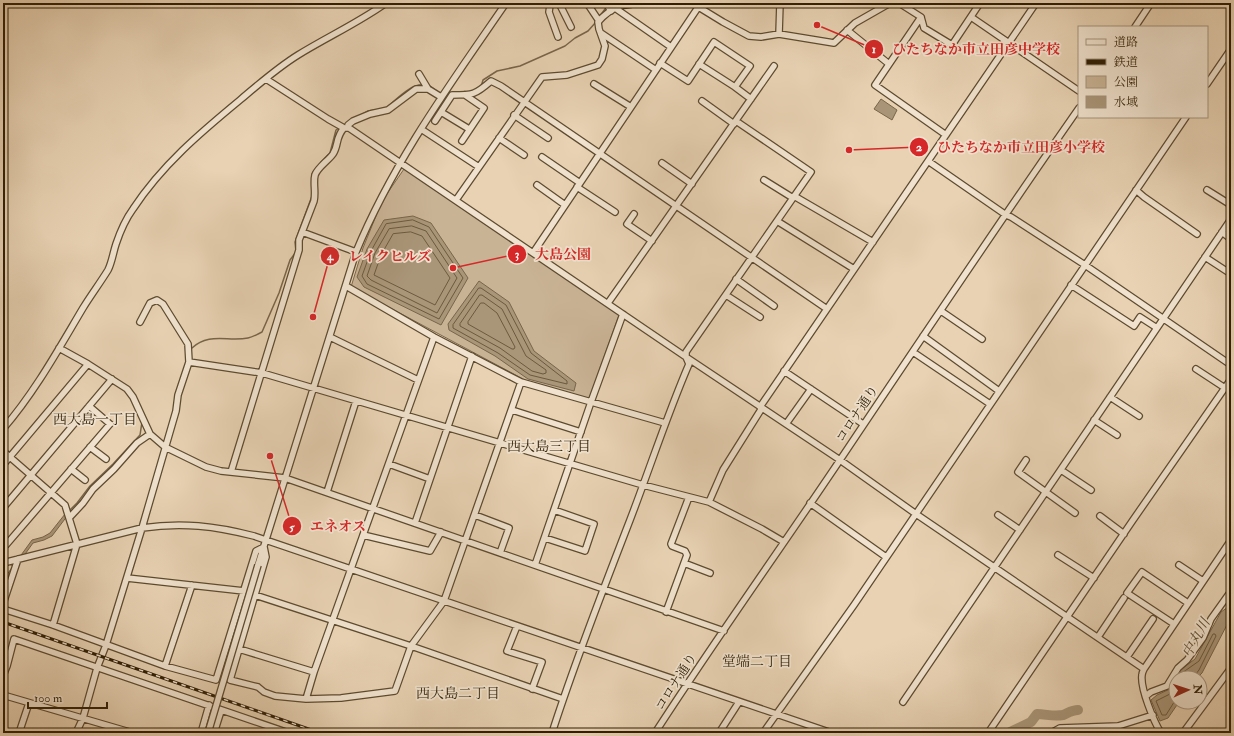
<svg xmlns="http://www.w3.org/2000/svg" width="1234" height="736" font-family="'IM FELL Double Pica','Noto Serif JP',serif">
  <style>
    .green { fill: #c9b395; stroke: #7c684d }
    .water { fill: #a99578; stroke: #78654a }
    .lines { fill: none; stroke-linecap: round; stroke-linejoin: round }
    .shore { stroke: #6c5a3e; stroke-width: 1 }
    .stream { stroke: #78654a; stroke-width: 1.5 }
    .river { stroke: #a99578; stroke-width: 10 }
    .minor-casing { stroke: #5d4b30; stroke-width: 8 }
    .minor { stroke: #f0e2ce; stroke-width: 5.5 }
    .rail-casing { stroke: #2f1e05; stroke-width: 3 }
    .rail { stroke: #f0e2ce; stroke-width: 1.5; stroke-dasharray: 4.5; stroke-linecap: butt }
    .minor-bridge-casing { stroke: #5d4b30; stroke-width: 8; stroke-linecap: butt }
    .minor-bridge { stroke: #f0e2ce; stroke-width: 5.5 }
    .labels { text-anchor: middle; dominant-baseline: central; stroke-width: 3.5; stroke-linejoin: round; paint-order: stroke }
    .street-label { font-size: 13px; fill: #2f1e05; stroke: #f0e2ce }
    .neighbourhood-label { font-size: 14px; fill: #2f1e05; stroke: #f0e2ce }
    .water-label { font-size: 14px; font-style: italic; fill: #5a482d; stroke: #f0e2ce }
    .leader { fill: none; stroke: #d62828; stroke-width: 1.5 }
    .callout-dot { fill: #d62828; stroke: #f0e2ce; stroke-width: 1.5 }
    .mark-label { font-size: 12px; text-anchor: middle; font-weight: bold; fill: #fff }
    .callout-label { font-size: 14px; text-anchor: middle; font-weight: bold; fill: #d62828; stroke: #f0e2ce; stroke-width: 3.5; stroke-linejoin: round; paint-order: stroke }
  </style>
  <rect width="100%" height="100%" fill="#e8d2b3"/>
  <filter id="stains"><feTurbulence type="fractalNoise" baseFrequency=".005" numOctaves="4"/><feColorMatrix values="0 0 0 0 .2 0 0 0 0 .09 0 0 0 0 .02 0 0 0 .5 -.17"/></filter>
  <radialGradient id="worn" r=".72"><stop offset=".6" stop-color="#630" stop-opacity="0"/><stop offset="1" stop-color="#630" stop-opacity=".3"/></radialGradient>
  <!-- green -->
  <path class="green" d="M404,169L619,315L589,399L525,380L351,287L363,248L382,201Z"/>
  <!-- water -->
  <path class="water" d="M881,99L897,110L892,120L874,109Z
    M413,216L431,223L468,278L441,325L364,287L357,277L367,249L384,220Z
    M479,281L509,302L534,351L576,383L574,391L528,379L495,356L449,330L448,324Z
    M69,509L71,511L52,536L44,540L33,543L3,585V580L32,540L43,537L50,533Z
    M1231,605V617L1202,673L1197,678H1176V702H1179L1168,718L1160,721L1151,700L1157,695L1170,689L1179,671L1195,659L1221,612Z"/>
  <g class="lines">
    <!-- shore -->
    <path class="shore" d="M413,220L429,227L463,278L439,319L367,284L362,276L371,251L386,224Z
      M412,226L426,231L457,278L437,313L371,280L367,276L375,253L389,229Z
      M411,232L422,236L450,278L435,305L374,275L381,255L393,234Z
      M479,288H481L506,305L531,353L567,381V384L530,375L498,353L453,328V325Z
      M480,295H482L502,309L526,356L546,370V373L543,374L532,371L500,348L460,326V324Z
      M481,303H484L497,313L515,347L514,349H512L468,324V322Z
      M1180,678L1182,673L1199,661L1213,634H1215L1216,636L1199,670L1195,675V678
      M1176,686L1172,693L1156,701L1162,715H1166L1176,699"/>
    <!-- stream -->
    <path class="stream" d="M600,16L605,9
      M428,86H430L441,94
      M481,87L483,80L497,71L520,66L565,46L575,38L588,31L596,22
      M386,108C396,100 411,83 424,85
      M361,115L368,111L374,110
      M321,162L330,153L336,130L339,128
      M312,183C311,175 312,172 317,167
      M192,348C209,332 228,342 248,338C253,337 258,334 262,332L279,293L290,260L296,252L295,242L312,196
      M70,510L77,503L90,486L113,464L140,435L142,422"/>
    <!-- river -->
    <path class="river" d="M1008,733L1031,722L1037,714C1046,714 1053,717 1063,715C1068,713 1072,710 1078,710"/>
    <!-- minor casing -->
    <g class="minor-casing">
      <path id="minor" d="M559,3L571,27
        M587,3L599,21
        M606,3L611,11
        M692,3L723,22L749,36L761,37L779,34L834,43L855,23L890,3
        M899,3L921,17L924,28L952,45L980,3
        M550,5L549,12L558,37
        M615,8L671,47
        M921,17L875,85L946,135
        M971,17L1079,91
        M1135,27L1151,3
        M847,30L889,64
        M601,33L656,70
        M779,34L780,3
        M660,63L688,81L714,42L750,66L735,87L751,99
        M699,64L735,87
        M419,74L428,89
        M266,79L328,119L344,128H349L686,357L840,460L916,514L1144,669
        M594,84L631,107
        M1207,84L1231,49
        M702,101L734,124
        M441,112L469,129
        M514,115L548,138
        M435,121L452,95C473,95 475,95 491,81L501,86L827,309
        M348,128V125L353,121L370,114L388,110L416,89H428L441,97
        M421,129L479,167
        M499,138L524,155
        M462,141L484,108L465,95
        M542,157L580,183
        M928,161L1006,215L1011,217L1085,265L1231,365
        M662,163L692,184
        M764,180L793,198
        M537,185L565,205
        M577,187L615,212
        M1136,190L1144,197L1197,234
        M1207,190L1231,205
        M794,196L873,242
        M456,200L542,77L567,75L598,65L602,59L605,46L599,29L598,22C604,15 612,9 620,6C625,4 629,6 634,3
        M634,214L627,224L652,241
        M777,221L854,269
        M302,232L356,252
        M1222,232L1231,239
        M533,253L701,3
        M1205,257L1231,274
        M736,279L774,306
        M1071,285L1134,326L1140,317L1157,328
        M346,286L434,337L521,382L665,423
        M726,295L760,317
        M608,303L774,66
        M941,311L982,339
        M923,336L999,391
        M330,337L418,380
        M59,348L88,364L127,389L133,397L150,434L165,447L206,467L221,471L285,478L724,631
        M913,352L990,404
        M189,362L262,373L643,485L709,502L762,529L784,542
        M1196,369L1225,388
        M784,371L863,424
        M1110,397L1139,416
        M760,407L1036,3
        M512,410L581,432
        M1094,420L1117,435
        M786,424L811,389
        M3,429C35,392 58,350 83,308C91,295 100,283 108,270C112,262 113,253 116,244C120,232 125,220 133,209C162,165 200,133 240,100C259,84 277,68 298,55C327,37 358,23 386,3
        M90,447L106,459
        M3,451L65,505L77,544L53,625
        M1026,460L1018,472L1075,513
        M389,464L430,479
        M3,465L88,364
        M71,469L85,480
        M1061,470L1091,490
        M231,472L299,250V240L314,201C316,192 313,183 315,175C318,167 328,161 333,154C339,145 335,138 344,128
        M327,492L356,401
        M709,502L723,470L762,408
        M810,503L886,557
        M3,508L112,379
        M475,515L509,528L500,553
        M998,515L1020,530
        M1100,516L1124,534
        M70,517L83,503L93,489L114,469L137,443L150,434
        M415,523L472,356
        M363,535L430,551L441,532
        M545,538L585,551L594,524L554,510
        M3,543L6,545L110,424L89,406
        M1058,555L1094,578
        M3,563L142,528C182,522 215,526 254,536L832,733
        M684,563L710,573
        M258,565L356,252C393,162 451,83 506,3
        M535,565L591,402L623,314
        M1179,565L1203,581
        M127,578L244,591
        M255,595L411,646L563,699
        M3,604L18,559
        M3,609L53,625L165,666L216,680L256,551L264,547L266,557L230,680L258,687L264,692L275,696L306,699L341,698L395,691L411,646L444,601L521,382
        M666,612L687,555L685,551L672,546L671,544L689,497
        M1174,624L1127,593L1142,572L1188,603
        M517,626L507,651L542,662L532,689
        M1098,637L1124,598
        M239,649L314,672
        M1127,657L1153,619
        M165,666L192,585
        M3,676L7,666L14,639L289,733
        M3,695L133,733
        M1146,696L1151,692L1167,686L1178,668L1187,660L1203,638L1211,619L1231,591
        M306,699L314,672L434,337
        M903,702L1231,219
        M19,733L29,703
        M76,733L83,718L97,668L106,645L142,528L176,411L178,395L189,362L188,344L163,304L157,300L150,303L140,322
        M201,733L209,705
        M214,733L221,711
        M552,733C575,661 603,590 630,520C650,468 667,415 689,364L686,357V352L811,172L736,121
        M655,733C715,640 779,551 840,460C919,342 998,224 1079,108
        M719,733L739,702
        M763,733L854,605L1186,117
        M988,733L1133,520L1231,379
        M1051,733L1060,728L1118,726L1153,715
        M1161,733C1154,722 1140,688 1142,675C1142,673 1143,671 1144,669L1231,540
        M1183,733L1231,668"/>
    </g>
    <!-- minor -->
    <use href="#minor" class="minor"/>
    <!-- rail casing -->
    <g class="rail-casing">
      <path id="rail" d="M3,622L320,733"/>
    </g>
    <!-- rail -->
    <use href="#rail" class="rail"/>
    <!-- minor-bridge casing -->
    <g class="minor-bridge-casing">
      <path id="minor-bridge" d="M208,733L258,565"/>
    </g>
    <!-- minor-bridge -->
    <use href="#minor-bridge" class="minor-bridge"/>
  </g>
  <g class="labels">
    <!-- street labels -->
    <g class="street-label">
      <text transform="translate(857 414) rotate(-56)">コロナ通り</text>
      <text transform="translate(676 682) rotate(-57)">コロナ通り</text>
    </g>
    <!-- neighbourhood labels -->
    <g class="neighbourhood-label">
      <text x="95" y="419">西大島一丁目</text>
      <text x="549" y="446">西大島三丁目</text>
      <text x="757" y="661">堂端二丁目</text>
      <text x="458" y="693">西大島二丁目</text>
    </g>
    <!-- water labels -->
    <g class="water-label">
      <text transform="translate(1196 638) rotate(-61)">中丸川</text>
    </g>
  </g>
  <!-- callouts -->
  <path class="leader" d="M817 25L874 49M849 150L919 147M453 268L517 254M313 317L330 256M270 456L292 526"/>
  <g class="callout-dot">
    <circle cx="817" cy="25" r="4"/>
    <circle cx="849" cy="150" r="4"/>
    <circle cx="453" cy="268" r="4"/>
    <circle cx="313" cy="317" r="4"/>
    <circle cx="270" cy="456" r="4"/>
    <circle cx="874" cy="49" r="10"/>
    <circle cx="919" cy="147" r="10"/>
    <circle cx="517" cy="254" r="10"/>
    <circle cx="330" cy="256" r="10"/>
    <circle cx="292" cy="526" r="10"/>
  </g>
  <g class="mark-label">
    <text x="874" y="53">1</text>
    <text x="919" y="151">2</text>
    <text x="517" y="258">3</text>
    <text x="330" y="260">4</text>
    <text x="292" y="531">5</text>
  </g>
  <g class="callout-label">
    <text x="976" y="54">ひたちなか市立田彦中学校</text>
    <text x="1021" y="152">ひたちなか市立田彦小学校</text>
    <text x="563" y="259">大島公園</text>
    <text x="390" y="261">レイクヒルズ</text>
    <text x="338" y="531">エネオス</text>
  </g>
  <!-- margin -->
  <rect width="1234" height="736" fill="none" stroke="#e8d2b3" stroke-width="16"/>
  <rect x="4" y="4" width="1226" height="728" fill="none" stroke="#2f1e05" stroke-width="2"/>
  <rect x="8" y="8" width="1218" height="720" fill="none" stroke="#2f1e05"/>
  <!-- legend -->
  <rect x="1078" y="26" width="130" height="92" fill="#f0e2ce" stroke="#a3947e"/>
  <rect x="1086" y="39" width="20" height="6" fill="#f0e2ce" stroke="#a3947e"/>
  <text x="1114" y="46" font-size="12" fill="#2f1e05">道路</text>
  <rect x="1086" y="59" width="20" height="6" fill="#2f1e05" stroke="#a3947e"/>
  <text x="1114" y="66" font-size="12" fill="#2f1e05">鉄道</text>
  <rect x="1086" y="76" width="20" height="12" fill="#c9b395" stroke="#a3947e"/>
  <text x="1114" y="86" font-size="12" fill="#2f1e05">公園</text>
  <rect x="1086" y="96" width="20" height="12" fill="#a99578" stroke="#a3947e"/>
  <text x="1114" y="106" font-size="12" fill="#2f1e05">水域</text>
  <!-- north arrow -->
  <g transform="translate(1188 690) rotate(87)"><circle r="19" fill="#f0e2ce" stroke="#a3947e"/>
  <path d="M0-3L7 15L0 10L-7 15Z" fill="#8f2418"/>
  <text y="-6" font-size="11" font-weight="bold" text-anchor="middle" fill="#2f1e05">N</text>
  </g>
  <!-- scale -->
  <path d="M28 702v6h79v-6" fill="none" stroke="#2f1e05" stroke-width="2"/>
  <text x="34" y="702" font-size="12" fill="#2f1e05" stroke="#f0e2ce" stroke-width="3" paint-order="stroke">100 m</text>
  <rect width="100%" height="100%" filter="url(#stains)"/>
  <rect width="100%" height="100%" fill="url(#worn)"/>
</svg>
